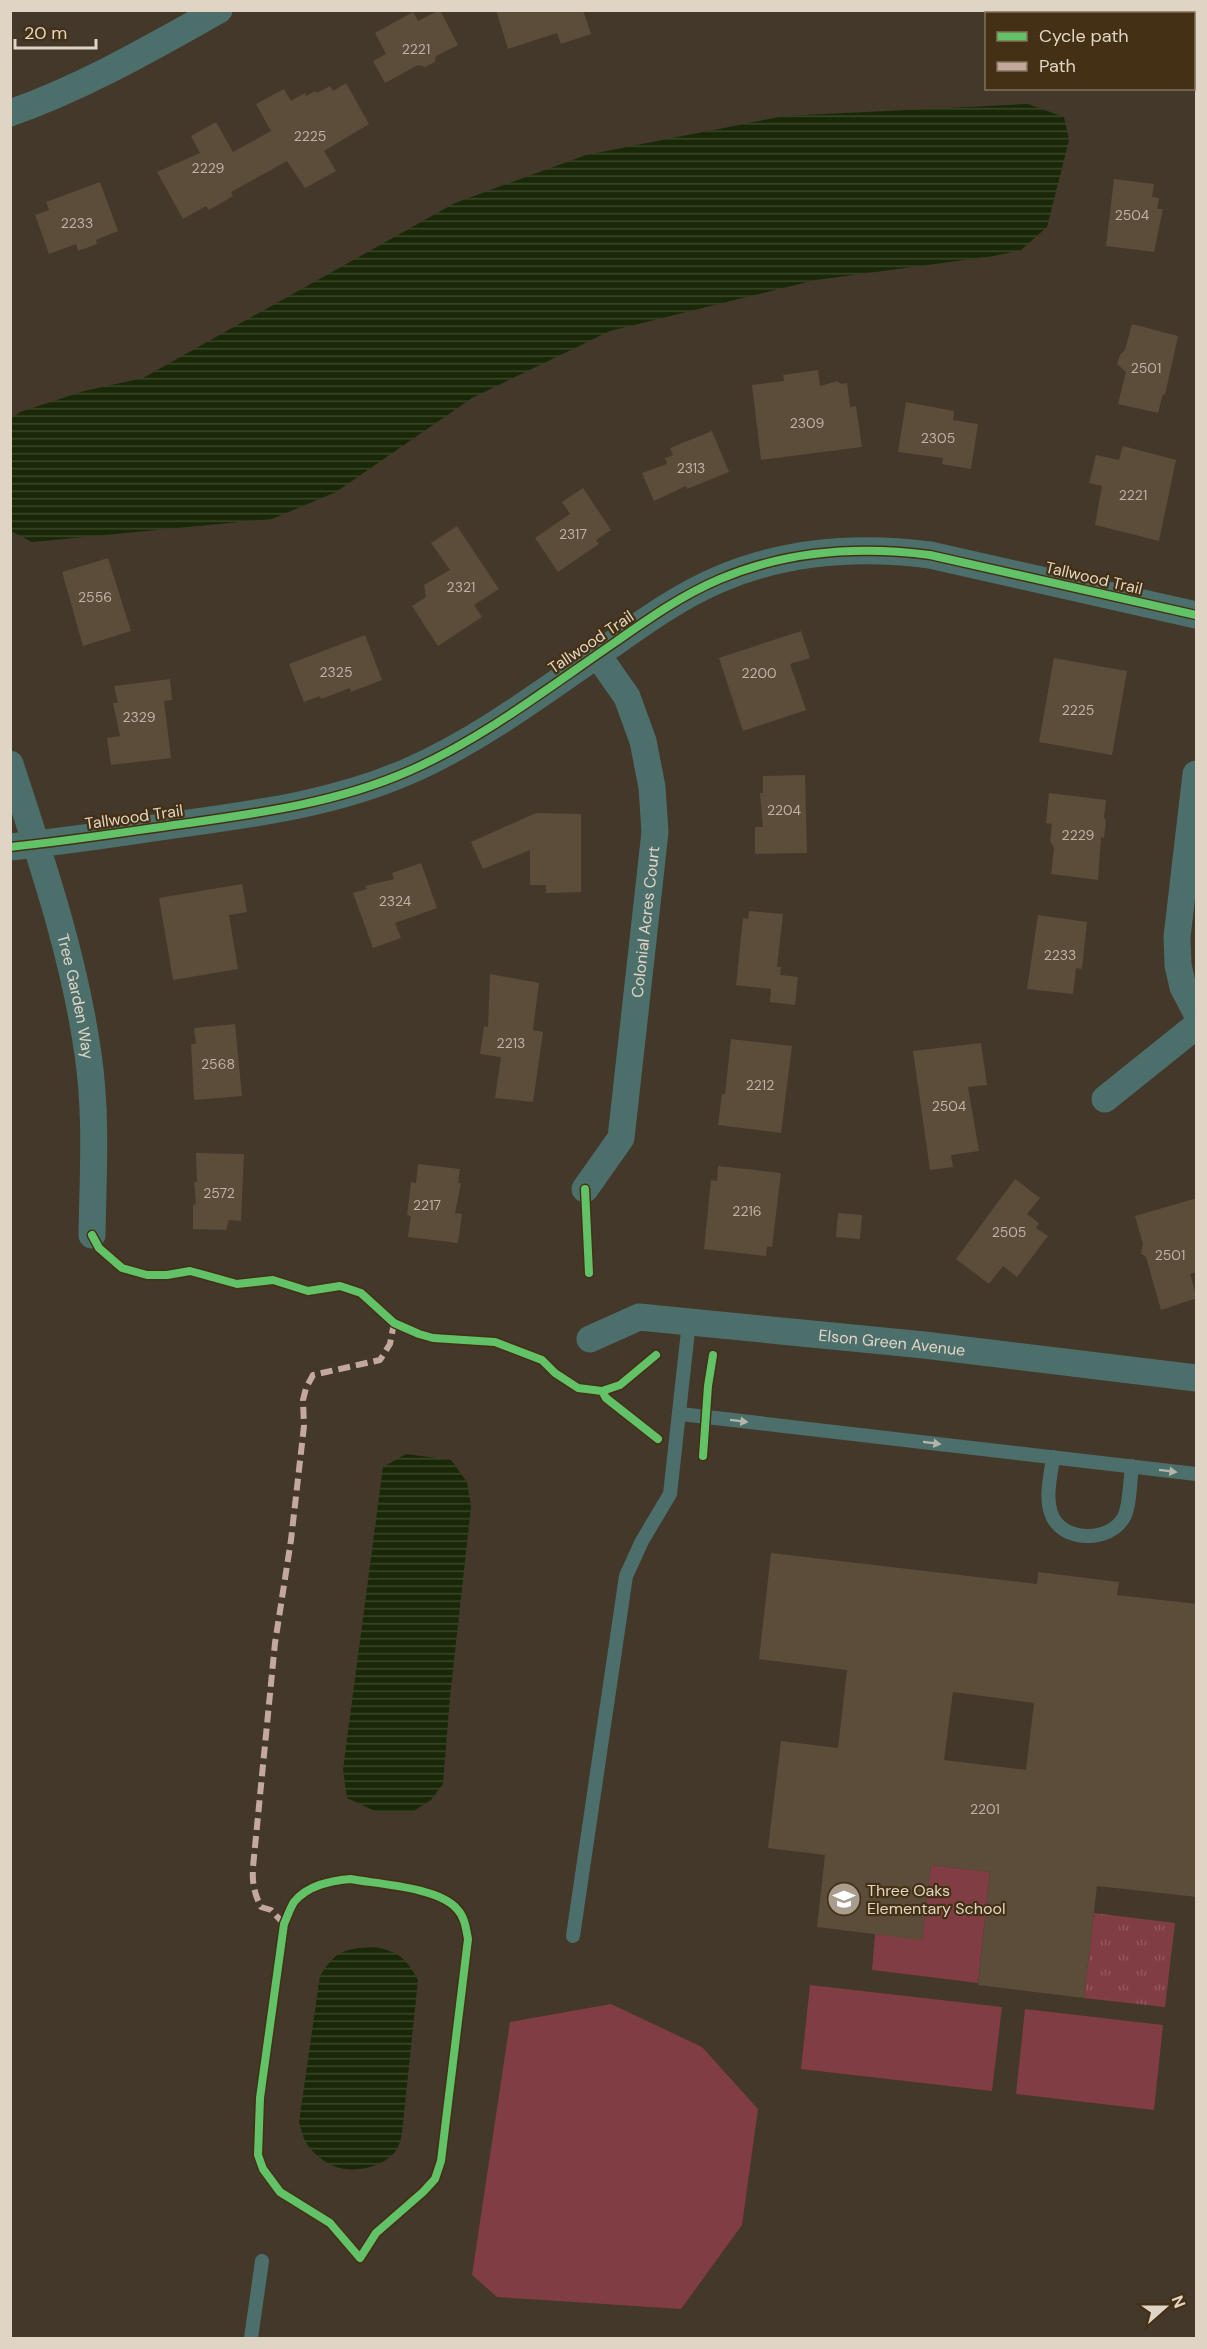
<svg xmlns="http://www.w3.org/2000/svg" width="1207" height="2349" font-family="'DM Sans',sans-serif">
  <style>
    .grass { fill: #803d44 }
    .park { fill: url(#park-tufts) }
    .water { fill: url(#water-rules) }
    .building { fill: #5b4d3a; fill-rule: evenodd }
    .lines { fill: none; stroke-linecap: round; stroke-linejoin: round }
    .service { stroke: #4d6f6c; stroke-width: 14 }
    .minor { stroke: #4d6f6c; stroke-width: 27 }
    .quiet { stroke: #c3a89e; stroke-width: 6; stroke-dasharray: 12 6; stroke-linecap: butt }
    .cycleway-casing { stroke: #443014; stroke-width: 11 }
    .cycleway { stroke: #61c268; stroke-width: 8 }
    .oneway { fill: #b4b6aa }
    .labels { text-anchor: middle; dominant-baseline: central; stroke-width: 4.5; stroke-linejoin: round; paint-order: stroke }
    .number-label { font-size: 14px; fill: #bfb2a2 }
    .street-label { font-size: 16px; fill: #e0d4c4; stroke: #443014 }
    .poi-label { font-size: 16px; fill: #e0d4c4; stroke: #443014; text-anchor: start }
  </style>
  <defs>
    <pattern id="park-tufts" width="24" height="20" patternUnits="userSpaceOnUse" patternTransform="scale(1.5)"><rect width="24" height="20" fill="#803d44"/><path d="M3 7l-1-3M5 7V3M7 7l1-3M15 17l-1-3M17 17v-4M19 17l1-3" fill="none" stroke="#92585d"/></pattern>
    <pattern id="water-rules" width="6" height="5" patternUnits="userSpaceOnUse" patternTransform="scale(1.5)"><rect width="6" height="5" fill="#192907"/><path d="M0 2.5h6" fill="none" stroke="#3a472a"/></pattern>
  </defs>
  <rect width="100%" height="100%" fill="#433829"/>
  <!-- grass -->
  <path class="grass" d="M931,1865L990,1872L978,1983L872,1970L875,1934L922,1939Z
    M810,1985L1002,2007L992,2091L801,2069Z
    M611,2004L702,2047L758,2109L742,2225L681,2309L497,2297L472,2275L510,2022Z
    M1025,2009L1163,2025L1154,2110L1016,2094Z"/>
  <!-- park -->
  <path class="park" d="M1094,1913L1175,1923L1165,2007L1084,1998Z"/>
  <!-- water -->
  <path class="water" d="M1028,104L1064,117L1069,140L1047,227L1021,250L994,256L816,280L610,331L472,398L336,492L272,519L32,542L11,531V419L20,412L84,391L143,378L455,203L586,155L784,116Z
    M406,1454L451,1460L467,1482L471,1507L450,1697L443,1784L431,1800L412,1812H377L347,1798L343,1769L383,1467Z
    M375,1947C399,1952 406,1958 418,1980L402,2133C401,2137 400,2143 398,2147C389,2165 359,2173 340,2168C329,2166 313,2154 307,2144C303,2138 301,2129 299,2122L320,1976C337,1949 344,1949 375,1947Z"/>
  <!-- building -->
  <path class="building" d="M440,10L458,45L436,56L435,62L425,67L418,65L385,83L373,61L386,54L375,33L413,12L418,21Z
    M496,10H583L591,34L561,44L557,33L508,49Z
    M346,83L369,124L324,151L336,171L305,188L287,161L231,192L233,196L209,210L206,206L183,219L157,172L200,153L191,136L216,122L233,152L271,131L256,104L284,89L291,101L305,93L306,96L315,91L317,93L330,86L333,91Z
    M1114,179L1154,184L1152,197L1159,198L1157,209H1163L1154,252L1106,246Z
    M100,182L118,231L96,240L97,244L78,251L76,244L49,254L35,215L49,210L46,202Z
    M1132,324L1178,336L1165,395L1163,394L1158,413L1118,404L1126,372L1117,364L1120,355L1125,350Z
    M818,370L820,386L837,381L841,384L847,383L850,407L856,406L862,447L761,460L752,385L784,381L783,375Z
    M906,402L954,411L953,420L978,424L971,469L942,464L943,458L898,452Z
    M712,431L729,472L687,489L686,486L654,501L642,473L667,464L665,458L673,455L670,448Z
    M1123,446L1176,460L1159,541L1095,525L1102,486L1089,483L1096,455L1119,460Z
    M583,488L611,530L596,540L599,544L558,572L535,538L570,514L562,502Z
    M457,526L499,589L474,605L482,617L438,646L412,606L426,597L424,585L450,570L431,543Z
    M108,558L131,631L83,646L62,572Z
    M801,631L810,658L790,664L806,710L743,731L719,658Z
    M365,635L382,680L351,692L350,688L321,699L320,696L304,702L289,664Z
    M1054,658L1127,671L1112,755L1039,742Z
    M170,679L172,700L164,701L171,758L111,765L107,738L120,736L113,703H118L114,686Z
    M805,775L807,853L755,854V827H763L760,793H763V776Z
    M1049,793L1106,800L1104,817L1106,821L1104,838L1101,837L1098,880L1051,874L1054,848L1050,841L1052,824L1046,823Z
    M536,813L581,814V892L546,893V885H530V850L483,869L471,842Z
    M421,863L437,908L395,923L401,938L373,948L353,893L367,889L365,886L394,879L392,873Z
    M242,884L247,912L229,915L238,969L173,980L159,898Z
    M749,911L783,914L777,967H781L780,975L798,977L795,1005L770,1002L771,989L736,985L743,918L748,919Z
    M1038,915L1087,922L1082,969L1076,968L1073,994L1027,989Z
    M490,974L539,983L533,1030L543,1032L533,1102L495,1098L501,1057L480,1054L484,1026L488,1027Z
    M235,1024L242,1096L194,1100L191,1044H196L194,1028Z
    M731,1039L792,1046L781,1133L718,1125L722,1094H725Z
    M981,1043L987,1085L968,1087L979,1151L951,1155L953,1167L930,1170L913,1051Z
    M196,1153L244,1154L241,1221L229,1220L226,1230L193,1229V1205L196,1204L194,1182H197Z
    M418,1164L460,1169L458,1183H461L455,1213L462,1214L458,1243L408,1237L411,1216L407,1215L411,1182L416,1183Z
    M718,1166L781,1173L772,1247L767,1246L766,1256L704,1249L711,1180L717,1181Z
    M1015,1179L1040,1198L1027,1214L1039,1223L1036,1228L1048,1236L1017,1277L1003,1266L989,1284L956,1259Z
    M1197,1198V1272L1190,1274L1197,1298L1161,1310L1146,1257L1141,1254L1143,1244L1135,1216Z
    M838,1213L862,1215L860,1239L836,1237Z
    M771,1553L1037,1584L1038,1572L1119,1582L1117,1595L1197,1604V1897L1097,1886L1084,1998L978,1985L990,1872L931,1865L922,1940L817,1927L825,1855L768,1848L781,1741L838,1748L847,1670L759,1659ZM953,1692L1034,1703L1026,1770L944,1760Z"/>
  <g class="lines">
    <!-- service -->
    <path class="service" d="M681,1414L1196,1474
      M1053,1457C1051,1475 1045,1496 1051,1513C1061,1543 1110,1543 1124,1517C1130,1506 1130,1480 1132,1466
      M573,1936L626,1576L642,1541L670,1494L689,1322
      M251,2338L262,2261"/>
    <!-- minor -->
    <g class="minor">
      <path d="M10,113C84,87 151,48 219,10"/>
      <path id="s1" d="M10,764C41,859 74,955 88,1054C97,1114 93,1175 92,1235"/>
      <path d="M1196,774L1177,937L1178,965L1183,987L1196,1012"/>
      <path d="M10,847C68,841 125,832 182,824C260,813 336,803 409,771C482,739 548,688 614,643C648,619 682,595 720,579C786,551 860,546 930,555L1196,615"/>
      <path d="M1105,1099L1196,1026"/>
      <path id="s2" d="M585,1189L621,1138L655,832L652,787L643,741L627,697L597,654"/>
      <path id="s3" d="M590,1339L639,1317L924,1345L1196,1378"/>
    </g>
    <!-- quiet -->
    <path class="quiet" d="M284,1924L271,1910L261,1907C254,1893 252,1882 253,1867L275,1643L291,1540L304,1426L303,1400L306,1388L313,1375L380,1360L390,1344L394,1323"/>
    <!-- cycleway casing -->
    <g class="cycleway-casing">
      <path id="cycleway" d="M10,847C68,841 125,832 182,824C260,813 336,803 409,771C482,739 548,688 614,643C648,619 682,595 720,579C786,551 860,546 930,555L1196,615
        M585,1189L589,1273
        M92,1235L99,1248L122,1268L147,1275H167L190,1271L237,1284L273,1280L308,1291L340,1286L361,1293L394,1323L419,1334L433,1338L495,1342L542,1360L555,1373L578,1388L602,1391
        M656,1355L620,1385L602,1391L606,1398L658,1439
        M703,1456L708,1386L713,1355
        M350,1879C377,1884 439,1887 457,1909C465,1917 466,1929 468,1939L441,2161L435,2179L423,2192L376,2233L360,2258L330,2223L280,2192L263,2169L258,2155L260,2098L284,1924C287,1918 290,1908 294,1902C308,1885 330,1881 350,1879Z"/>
    </g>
    <!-- cycleway -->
    <use href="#cycleway" class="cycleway"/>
  </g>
  <!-- one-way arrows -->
  <defs><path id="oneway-solid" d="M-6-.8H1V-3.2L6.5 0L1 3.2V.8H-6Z" transform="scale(1.5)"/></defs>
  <g class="oneway">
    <use href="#oneway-solid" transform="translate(739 1421) rotate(7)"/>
    <use href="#oneway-solid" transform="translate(932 1443) rotate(7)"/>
    <use href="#oneway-solid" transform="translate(1168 1471) rotate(7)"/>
  </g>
  <!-- icons -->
  <defs>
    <g id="school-disc" transform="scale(1.725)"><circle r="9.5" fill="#a99d8e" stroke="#443014"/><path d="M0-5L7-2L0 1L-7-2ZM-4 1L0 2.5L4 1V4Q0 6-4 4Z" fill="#fff"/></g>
  </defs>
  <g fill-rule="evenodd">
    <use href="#school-disc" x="844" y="1899"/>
  </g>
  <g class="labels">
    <!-- number labels -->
    <g class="number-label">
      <text x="416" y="49">2221</text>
      <text x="310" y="136">2225</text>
      <text x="208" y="168">2229</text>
      <text x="1132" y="215">2504</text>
      <text x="77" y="223">2233</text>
      <text x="1146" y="368">2501</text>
      <text x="807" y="423">2309</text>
      <text x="938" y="438">2305</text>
      <text x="691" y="468">2313</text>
      <text x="1133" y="495">2221</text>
      <text x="573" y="534">2317</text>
      <text x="461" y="587">2321</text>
      <text x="95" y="597">2556</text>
      <text x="336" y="672">2325</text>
      <text x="759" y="673">2200</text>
      <text x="1078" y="710">2225</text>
      <text x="139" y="717">2329</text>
      <text x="784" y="810">2204</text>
      <text x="1078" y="835">2229</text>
      <text x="395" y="901">2324</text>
      <text x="1060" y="955">2233</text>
      <text x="511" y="1043">2213</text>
      <text x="218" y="1064">2568</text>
      <text x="760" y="1085">2212</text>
      <text x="949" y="1106">2504</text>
      <text x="219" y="1193">2572</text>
      <text x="427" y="1205">2217</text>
      <text x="747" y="1211">2216</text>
      <text x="1009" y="1232">2505</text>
      <text x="1170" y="1255">2501</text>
      <text x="985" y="1809">2201</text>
    </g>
    <!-- street labels -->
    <g class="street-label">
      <text transform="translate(1094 578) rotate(13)">Tallwood Trail</text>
      <text transform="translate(591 642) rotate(-34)">Tallwood Trail</text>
      <text transform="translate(134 817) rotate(-8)">Tallwood Trail</text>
      <text stroke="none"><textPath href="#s2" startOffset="280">Colonial Acres Court</textPath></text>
      <text stroke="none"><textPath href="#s1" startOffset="242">Tree Garden Way</textPath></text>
      <text stroke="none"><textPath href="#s3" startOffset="308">Elson Green Avenue</textPath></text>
    </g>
    <!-- poi labels -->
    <g class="poi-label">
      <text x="867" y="1890">Three Oaks<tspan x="867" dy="18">Elementary School</tspan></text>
    </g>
  </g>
  <!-- border -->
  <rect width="1207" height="2349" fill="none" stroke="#e0d4c4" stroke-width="24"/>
  <!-- legend -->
  <rect x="985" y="12" width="210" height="78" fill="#443014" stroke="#82725a" stroke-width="1.5"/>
  <rect x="997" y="32" width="30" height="9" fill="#61c268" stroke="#82725a" stroke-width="1.5"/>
  <text x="1039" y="42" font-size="18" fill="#e0d4c4">Cycle path</text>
  <rect x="997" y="62" width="30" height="9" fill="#c3a89e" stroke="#82725a" stroke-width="1.5"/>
  <text x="1039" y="72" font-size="18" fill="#e0d4c4">Path</text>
  <!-- north arrow -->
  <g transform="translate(1165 2307) rotate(69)" stroke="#443014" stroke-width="4.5" paint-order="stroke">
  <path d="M0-4.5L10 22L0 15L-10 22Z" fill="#e0d4c4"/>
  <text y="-9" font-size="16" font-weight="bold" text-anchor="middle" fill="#e0d4c4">N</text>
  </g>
  <!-- scale -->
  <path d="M15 39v9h81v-9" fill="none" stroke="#e0d4c4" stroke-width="3"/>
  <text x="24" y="39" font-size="18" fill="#e0d4c4" stroke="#443014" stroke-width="4.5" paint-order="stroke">20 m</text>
</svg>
